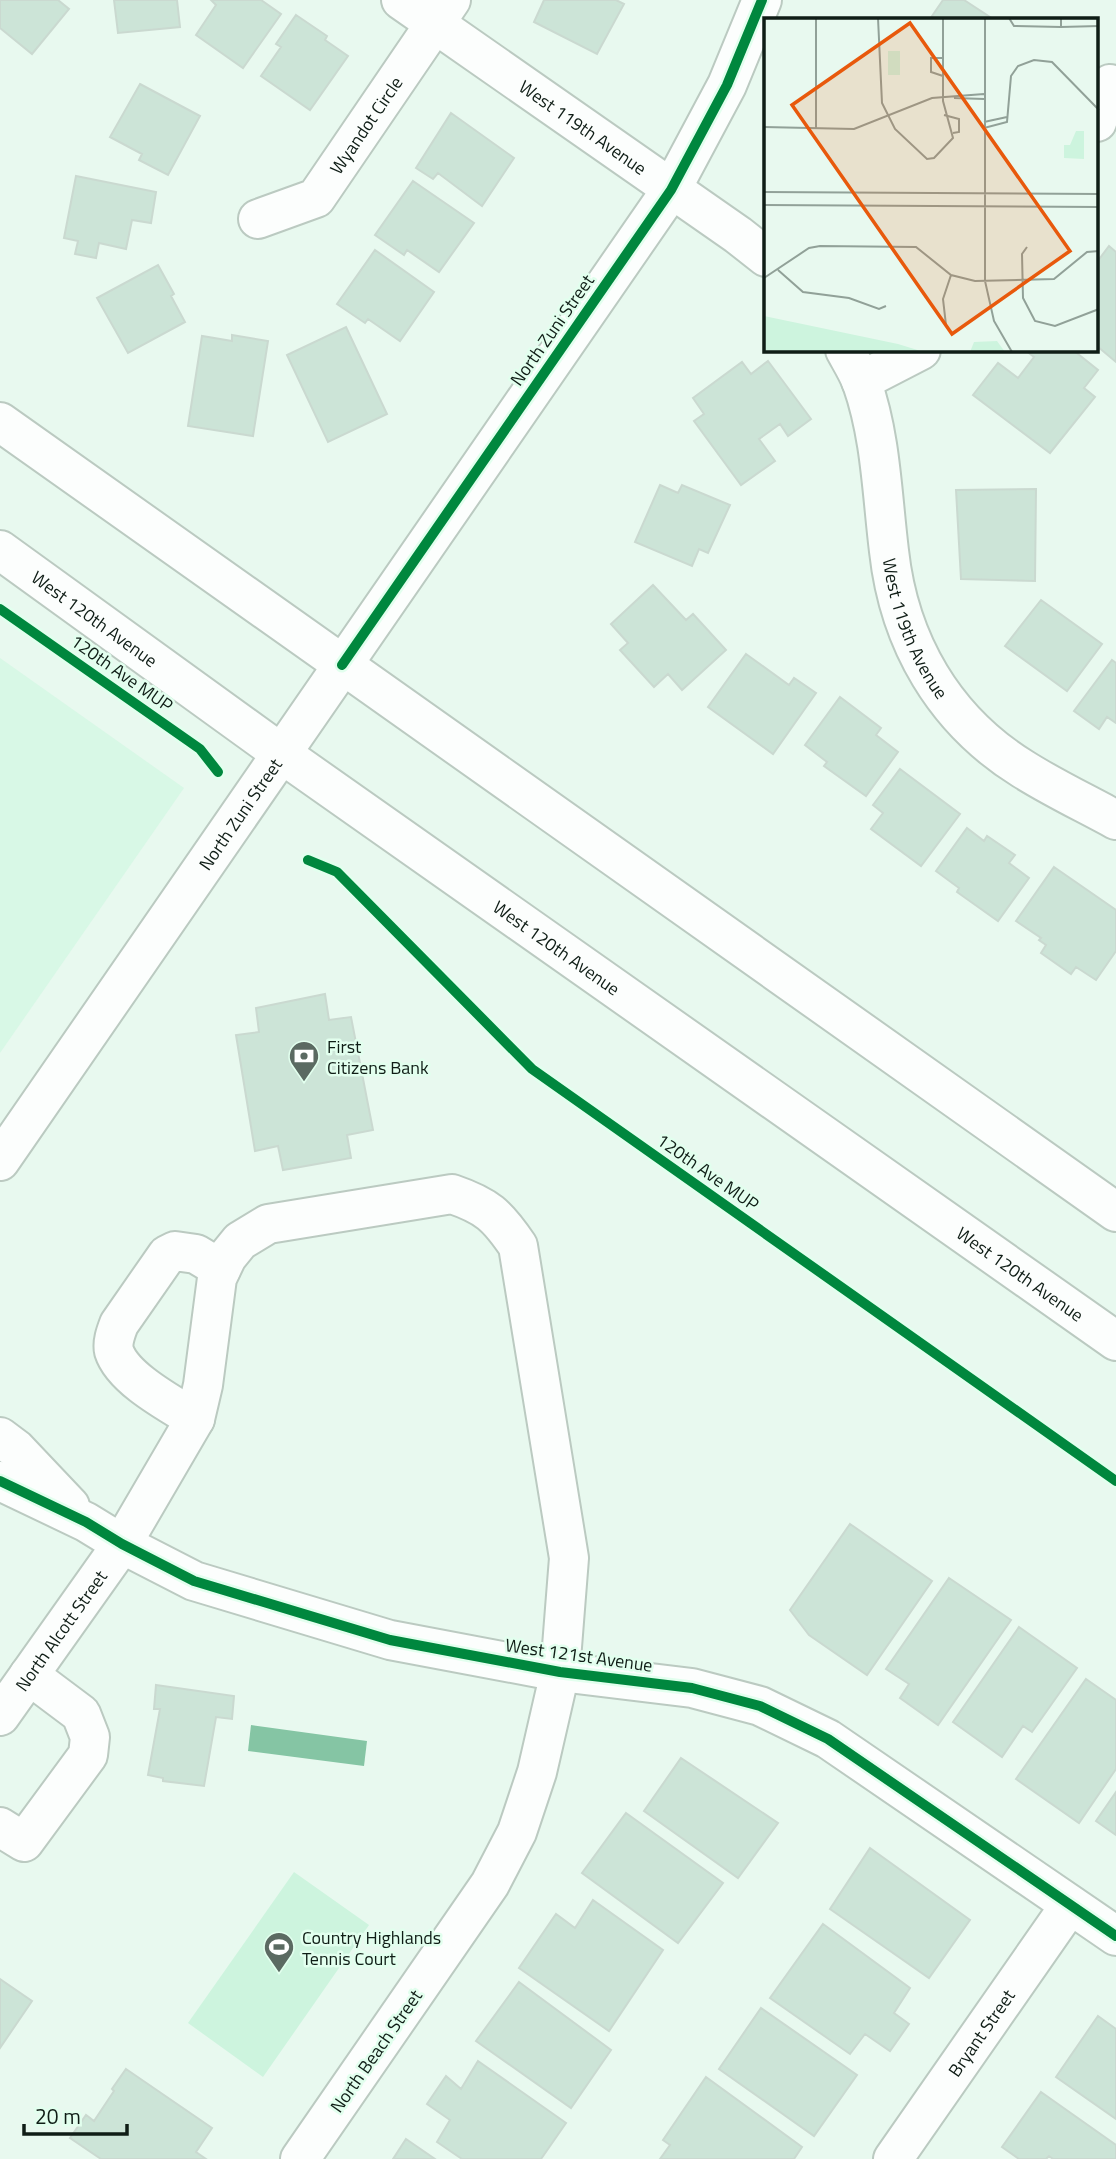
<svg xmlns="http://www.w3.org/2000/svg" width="1116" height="2159" font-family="'Titillium Web',sans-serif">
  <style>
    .built { fill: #d8f8e6 }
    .green { fill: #cdf4de }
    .water { fill: #85c5a4 }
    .building { fill: #cce4d7; stroke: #cad9d0; stroke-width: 2 }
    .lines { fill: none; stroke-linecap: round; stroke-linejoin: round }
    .minor-casing { stroke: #bbcac1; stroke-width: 42 }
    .major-casing { stroke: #bbcac1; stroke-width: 42 }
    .minor { stroke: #fcfefd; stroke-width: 38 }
    .major { stroke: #fcfefd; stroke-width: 38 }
    .cycleway-casing { stroke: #e2ffee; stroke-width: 15 }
    .cycleway { stroke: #00873e; stroke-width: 10 }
    .labels { text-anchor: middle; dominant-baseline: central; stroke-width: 5; stroke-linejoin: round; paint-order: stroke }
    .street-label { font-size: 18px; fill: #0f1d16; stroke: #e2ffee }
    .poi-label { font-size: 18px; fill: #0f1d16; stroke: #e2ffee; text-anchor: start }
    .inset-road { fill: none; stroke: #91a198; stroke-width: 2 }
    .view { fill: #e8590c; fill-opacity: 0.15; stroke: #e8590c; stroke-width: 3.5 }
    .inset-edge { fill: none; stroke: #0f1d16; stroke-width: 3.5 }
  </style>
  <rect width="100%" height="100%" fill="#e8f9ef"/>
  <!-- built -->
  <path class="built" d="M0,658L184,788L0,1053Z"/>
  <!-- green -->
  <path class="green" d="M294,1872L369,1925L263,2077L188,2023Z"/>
  <!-- water -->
  <path class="water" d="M251,1725L367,1741L364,1766L248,1751Z"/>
  <!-- building -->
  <path class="building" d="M0,0H58L69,9L32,54L0,28Z
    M114,0H177L180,27L118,33Z
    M211,0H261L281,14L243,68L196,35L216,5Z
    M544,0H616L624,4L597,54L534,22Z
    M943,0H964L993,19H930Z
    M296,15L327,36L325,40L348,56L310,110L261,76L281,47L276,44Z
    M140,84L200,116L168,175L139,160L142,154L110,137Z
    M451,113L514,158L482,206L438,173L433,179L416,168Z
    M76,176L156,192L151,223L132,220L126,249L99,243L96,258L75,254L78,241L64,238Z
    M413,181L474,223L439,272L407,250L404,255L375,235Z
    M1109,246L1116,252V362L1097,346V262Z
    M375,250L434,292L400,341L368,319L365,323L337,304Z
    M158,265L174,294L171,296L185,322L128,353L97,298Z
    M346,327L387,414L328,442L287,355Z
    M232,335L268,341L253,436L188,426L202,336L232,341Z
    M1025,350H1073L1098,370L1084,388L1095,397L1050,453L973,395L998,363L1018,378L1034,357Z
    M768,361L811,419L788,436L780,424L759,439L775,461L741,485L694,421L704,414L693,398L742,362L751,374Z
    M660,485L678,493L682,485L730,505L708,553L699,549L692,566L635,542Z
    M1036,489L1035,581L961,579L956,490Z
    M653,585L686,620L693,614L726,650L682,690L668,674L654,687L620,650L628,643L611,624Z
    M1041,600L1102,644L1067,691L1005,646Z
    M746,654L789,685L794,678L816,693L773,754L708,707Z
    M1112,660L1116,663V723L1107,717L1099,729L1074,711Z
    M840,697L881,728L876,735L898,752L866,796L824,766L827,762L805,745Z
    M900,769L960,814L921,866L871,829L883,813L873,805Z
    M967,828L984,841L987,836L1015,855L1009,863L1029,878L998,921L957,892L959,888L936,871Z
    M1054,867L1116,910V951L1096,980L1076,967L1071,974L1041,953L1046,945L1039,940L1041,938L1016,921Z
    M325,994L329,1020L351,1017L373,1130L347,1135L351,1158L283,1170L278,1146L255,1151L236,1035L259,1032L256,1008Z
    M850,1524L932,1581L867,1675L809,1635L790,1610Z
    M949,1578L1011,1620L938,1725L900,1698L909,1684L886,1669Z
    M1019,1627L1077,1668L1032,1732L1023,1726L1002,1757L953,1722Z
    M1086,1679L1116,1700V1769L1079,1823L1016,1779Z
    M156,1685L234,1696L232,1719L216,1717L204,1786L163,1781V1778L148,1775L160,1709H154Z
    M681,1758L778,1823L738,1878L644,1811Z
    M1116,1792V1835L1096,1821Z
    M626,1813L723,1883L678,1943L582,1873Z
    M870,1848L970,1920L929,1978L830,1909Z
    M593,1900L663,1950L609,2031L519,1968L556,1914L575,1928Z
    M823,1924L910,1988L894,2013L909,2024L890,2051L865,2034L850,2054L770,1998Z
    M0,1979L32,2001L0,2048Z
    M519,1982L611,2050L571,2108L476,2041Z
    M761,2008L857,2075L814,2136L719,2069Z
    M1098,2016L1116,2029V2119L1056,2077Z
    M478,2061L566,2123L541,2159H462L437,2142L450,2120L427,2104L446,2076L461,2089Z
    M126,2069L212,2128L196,2152L206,2159H101L70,2138L86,2115L94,2121L114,2091L112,2089Z
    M706,2077L802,2147L794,2159H660L670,2145L663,2140Z
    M1041,2092L1116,2145V2159H1053L1049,2156L1046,2159H1019L1002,2147Z
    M406,2139L435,2159H393Z"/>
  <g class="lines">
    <!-- minor casing -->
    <g class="minor-casing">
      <g id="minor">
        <path id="s1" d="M401,0L738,235L766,257"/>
        <path d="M1097,122L1110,84"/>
        <path id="s2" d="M258,219L316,198L451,0"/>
        <path id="s3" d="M845,350C851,361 858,372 862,383C881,437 882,494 889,551C899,642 944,720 1023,769C1053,788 1085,803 1116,820"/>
        <path d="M861,381L921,350"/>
        <path id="s4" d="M0,1161L671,190L727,85L762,0"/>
        <path d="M195,1419C171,1404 123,1379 114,1351C112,1342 116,1332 119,1324L167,1255L175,1251L196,1254L221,1269"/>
        <path d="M0,1437L16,1449L70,1506"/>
        <path d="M0,1481L86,1522L122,1544L194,1581L390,1640L560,1672L692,1688L760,1706L828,1739L1116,1936"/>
        <path id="s5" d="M0,1716L122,1544L195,1419L203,1385L217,1278L227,1257L240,1241L268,1224L452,1194C487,1206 497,1215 518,1246L569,1558L560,1672L537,1772L517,1832L490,1884L300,2159"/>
        <path d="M0,1827L24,1842L88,1755L90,1737L81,1714L29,1675"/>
        <path id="s6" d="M893,2159L1070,1905"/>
      </g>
    </g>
    <!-- major casing -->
    <g class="major-casing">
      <g id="major">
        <path d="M0,422L1116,1212"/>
        <path id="s7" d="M0,550L282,754L1116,1341"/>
      </g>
    </g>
    <!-- minor -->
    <use href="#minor" class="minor"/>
    <!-- major -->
    <use href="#major" class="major"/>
    <!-- cycleway casing -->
    <g class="cycleway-casing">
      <path id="cycleway" d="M0,609L200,749L218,772
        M342,665L671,190L727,85L762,0
        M308,860L337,872L532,1069L1116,1481
        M0,1481L86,1522L122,1544L194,1581L390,1640L560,1672L692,1688L760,1706L828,1739L1116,1936"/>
    </g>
    <!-- cycleway -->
    <use href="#cycleway" class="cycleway"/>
  </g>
  <!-- icons -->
  <defs>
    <g id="bank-pin" transform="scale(1.575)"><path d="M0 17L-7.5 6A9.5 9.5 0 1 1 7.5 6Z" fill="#5b6a62" stroke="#e2ffee"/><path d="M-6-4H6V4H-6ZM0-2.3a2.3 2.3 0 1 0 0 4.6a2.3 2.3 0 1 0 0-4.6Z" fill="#fff"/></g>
    <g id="stadium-pin" transform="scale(1.575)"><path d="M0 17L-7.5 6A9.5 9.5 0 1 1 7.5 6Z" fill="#5b6a62" stroke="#e2ffee"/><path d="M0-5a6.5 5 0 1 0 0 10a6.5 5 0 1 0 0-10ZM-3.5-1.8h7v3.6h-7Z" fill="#fff"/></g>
  </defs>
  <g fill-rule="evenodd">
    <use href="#bank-pin" x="304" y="1056"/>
    <use href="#stadium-pin" x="279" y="1947"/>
  </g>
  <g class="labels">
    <!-- street labels -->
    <g class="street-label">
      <text stroke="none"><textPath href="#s2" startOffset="150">Wyandot Circle</textPath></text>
      <text stroke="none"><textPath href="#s1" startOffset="222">West 119th Avenue</textPath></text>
      <text transform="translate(552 330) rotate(-55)">North Zuni Street</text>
      <text stroke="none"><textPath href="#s7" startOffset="117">West 120th Avenue</textPath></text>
      <text stroke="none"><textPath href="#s3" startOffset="290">West 119th Avenue</textPath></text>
      <text transform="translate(122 673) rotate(35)">120th Ave MUP</text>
      <text stroke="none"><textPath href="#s4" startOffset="422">North Zuni Street</textPath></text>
      <text stroke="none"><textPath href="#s7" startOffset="684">West 120th Avenue</textPath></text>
      <text transform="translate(708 1172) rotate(35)">120th Ave MUP</text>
      <text stroke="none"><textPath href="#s7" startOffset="1251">West 120th Avenue</textPath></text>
      <text stroke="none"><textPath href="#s5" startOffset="105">North Alcott Street</textPath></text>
      <text transform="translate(579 1655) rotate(8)">West 121st Avenue</text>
      <text stroke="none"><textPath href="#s6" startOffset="154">Bryant Street</textPath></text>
      <text transform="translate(376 2051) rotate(-55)">North Beach Street</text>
    </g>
    <!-- poi labels -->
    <g class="poi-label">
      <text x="327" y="1046">First<tspan x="327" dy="21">Citizens Bank</tspan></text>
      <text x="302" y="1937">Country Highlands<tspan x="302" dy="21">Tennis Court</tspan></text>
    </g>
  </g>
  <!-- overview -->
  <g transform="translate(764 18)">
    <rect width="334" height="334" fill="#e8f9ef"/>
    <path d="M124,33H136V57H124ZM312,113H320V141L300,140V127H306ZM0,298L134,326L160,334H0ZM233,323L241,334H206L210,324Z" fill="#cdf4de"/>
    <path class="inset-road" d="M52,0V111M114,0L118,85L131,111L163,141L170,140L189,120L179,83V0M221,0V263L230,303L248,334M245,0L250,8L297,9M297,0V9L335,8M179,58L167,54V40H179M190,80L220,81M180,97L195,101V114L189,115M220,104L243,99M0,109L90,111L168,80L220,76M220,110L243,104L247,58L254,48L270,42L288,44L335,92M0,174L335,176M0,187L335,189M263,229L258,236L259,280L271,303L291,308L335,291M14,252L39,274L85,280L115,291L122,288M0,260L45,230L56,228L152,229L187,257L211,263L290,261L323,234L335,233M182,307L179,281L187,257"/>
    <path class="view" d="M146,5L306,233L188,316L28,87Z"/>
    <rect width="334" height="334" class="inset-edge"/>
  </g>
  <!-- scale -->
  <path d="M24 2124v10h103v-10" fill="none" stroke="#0f1d16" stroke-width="3.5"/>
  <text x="35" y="2124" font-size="21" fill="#0f1d16" stroke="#e2ffee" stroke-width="5" paint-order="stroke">20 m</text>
</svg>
